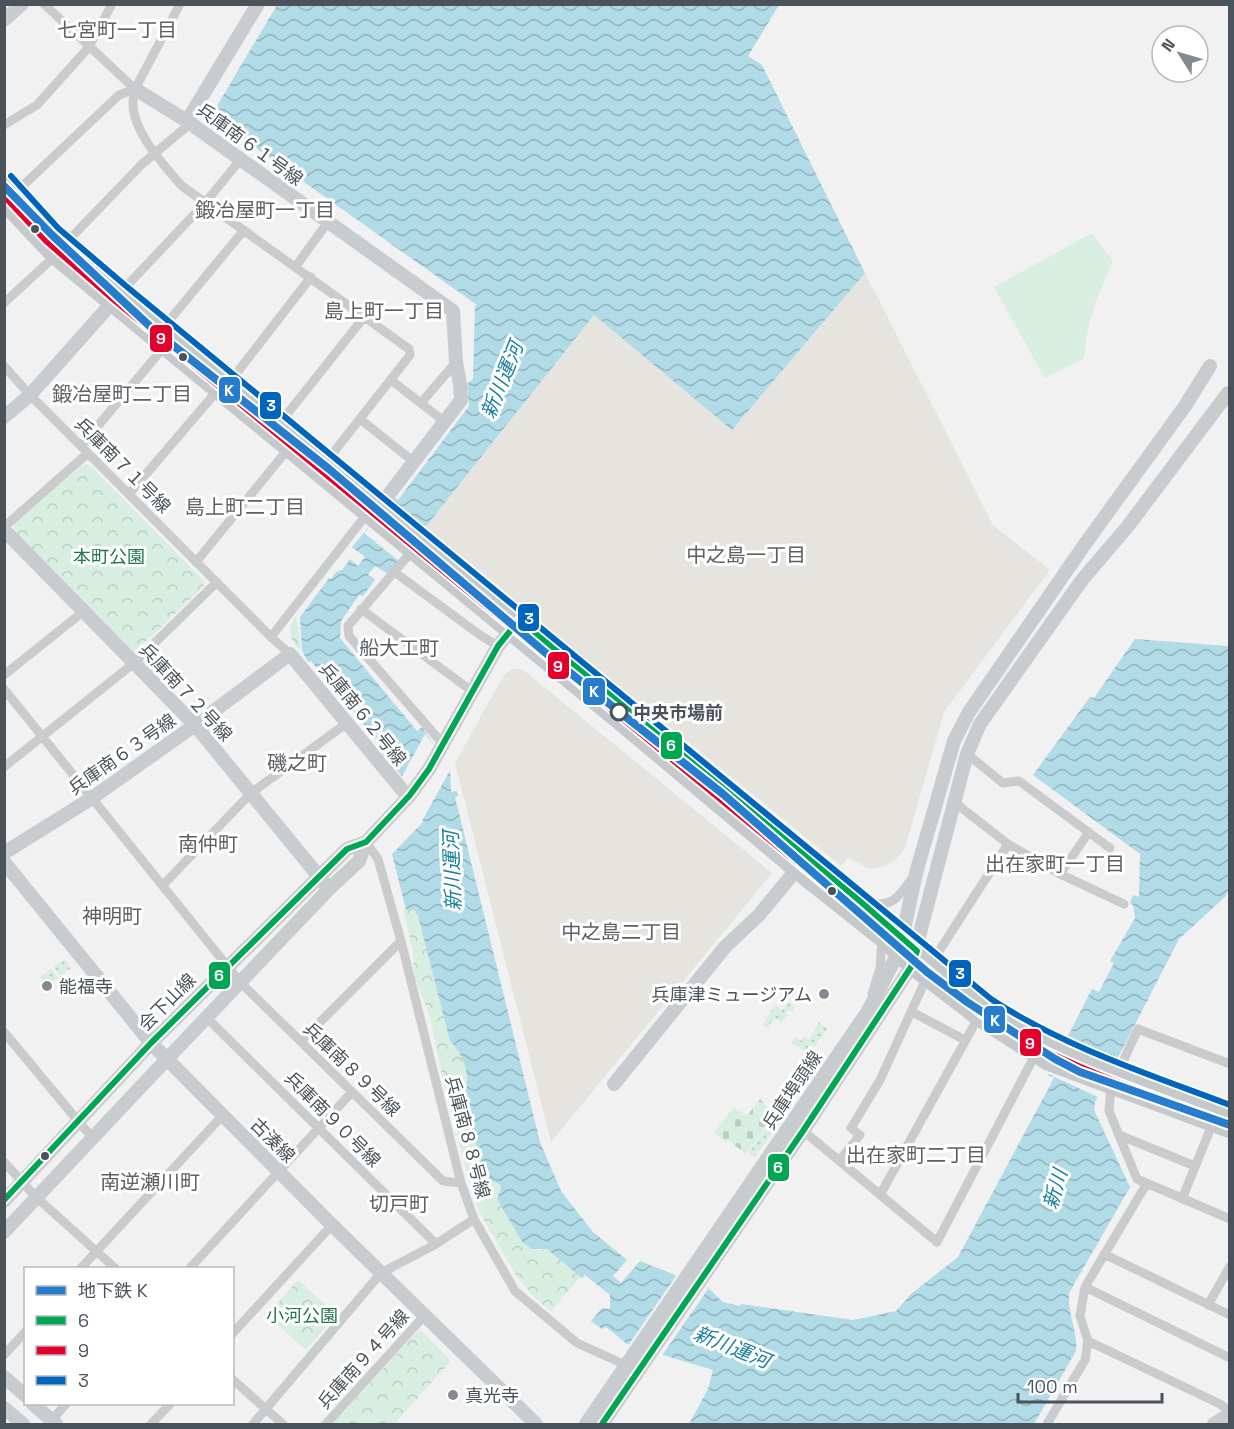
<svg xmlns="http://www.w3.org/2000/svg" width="1234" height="1429" font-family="'Space Grotesk','Noto Sans JP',sans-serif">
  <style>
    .commercial { fill: #e5e4df }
    .grass { fill: url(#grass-dots) }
    .forest { fill: url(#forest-crowns) }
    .cemetery { fill: url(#cemetery-stones) }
    .pitch { fill: #d8eee0 }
    .water { fill: url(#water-waves) }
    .pier { fill: #f1f1f1 }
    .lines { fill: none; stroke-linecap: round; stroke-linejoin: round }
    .street { stroke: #c9cbcc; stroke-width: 9 }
    .secondary { stroke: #c9ccce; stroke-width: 14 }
    .primary { stroke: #c6c9cc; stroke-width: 15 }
    .bus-1-casing { stroke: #fff; stroke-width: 10 }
    .bus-2-casing { stroke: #fff; stroke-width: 10 }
    .bus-3-casing { stroke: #fff; stroke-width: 10 }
    .bus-1 { stroke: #00a651; stroke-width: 6 }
    .bus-2 { stroke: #e4002b; stroke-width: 6 }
    .bus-3 { stroke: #0065bd; stroke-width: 6 }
    .metro-1-casing { stroke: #fff; stroke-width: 12 }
    .metro-1 { stroke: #267dce; stroke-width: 8 }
    .bus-dot { fill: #4a535b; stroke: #fff; stroke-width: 2 }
    .stop-dot { fill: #fff; stroke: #4a535b; stroke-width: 3 }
    .poi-dot { fill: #848a90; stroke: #fff; stroke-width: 2 }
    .labels { text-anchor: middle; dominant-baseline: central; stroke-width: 6; stroke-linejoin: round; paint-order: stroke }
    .street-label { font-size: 18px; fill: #4a535b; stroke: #fff }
    .park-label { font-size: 18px; fill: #21764d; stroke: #fff }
    .stop-label { font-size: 18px; font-weight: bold; fill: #4a535b; stroke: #fff; text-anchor: start }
    .poi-label { font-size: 18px; fill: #4a535b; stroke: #fff; text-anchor: start }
    .neighbourhood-label { font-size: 20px; fill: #5d6064; stroke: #fff }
    .water-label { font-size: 20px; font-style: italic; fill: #1b809d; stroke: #fff }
    .line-badge { stroke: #fff; stroke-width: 2 }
    .badge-label { font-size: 16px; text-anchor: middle; font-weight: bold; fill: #fff }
  </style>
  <defs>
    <pattern id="grass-dots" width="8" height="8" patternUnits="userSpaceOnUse" patternTransform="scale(1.5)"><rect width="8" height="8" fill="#d8eee0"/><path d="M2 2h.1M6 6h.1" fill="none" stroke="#bbcec2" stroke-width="1.8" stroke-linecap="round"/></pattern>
    <pattern id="forest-crowns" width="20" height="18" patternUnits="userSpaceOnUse" patternTransform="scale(1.5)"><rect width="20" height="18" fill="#d8eee0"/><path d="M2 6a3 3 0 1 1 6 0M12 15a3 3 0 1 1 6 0" fill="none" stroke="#bbcec2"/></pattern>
    <pattern id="cemetery-stones" width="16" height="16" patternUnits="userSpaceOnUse" patternTransform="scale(1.5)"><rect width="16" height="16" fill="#d8eee0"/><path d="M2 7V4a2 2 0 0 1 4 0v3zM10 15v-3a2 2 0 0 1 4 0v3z" fill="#bbcec2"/></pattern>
    <pattern id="water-waves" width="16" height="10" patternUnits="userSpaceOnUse" patternTransform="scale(1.5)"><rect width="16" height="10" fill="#b1dbe7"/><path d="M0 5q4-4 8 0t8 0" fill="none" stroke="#92b4be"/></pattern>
  </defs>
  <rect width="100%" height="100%" fill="#f1f1f1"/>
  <!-- commercial -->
  <path class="commercial" d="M865,273L993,525L1050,570L944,712L905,848L896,860L881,867L870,869L848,858L841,866L424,528L594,315L732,430Z
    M512,669H521L527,673L772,873L551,1142L455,763L504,675Z"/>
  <!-- grass -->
  <path class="grass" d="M65,959L71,968L60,976L53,967Z
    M51,969L58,978L46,986L40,977Z
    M788,1002L795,1008L792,1012L789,1010L786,1013L788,1015L781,1023L775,1018L767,1028L763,1025L775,1005L782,1010Z
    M818,1022L828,1029L814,1047L810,1045L805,1051L791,1043L795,1037L801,1041L805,1036L809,1039L817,1027Z
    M778,1113L784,1118L754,1158L748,1153Z"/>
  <!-- forest -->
  <path class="forest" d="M84,464L91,466L203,580L204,586L137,650L132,651L14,532V524Z
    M296,616L301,646L299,650C290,639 286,629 296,616Z
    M416,907L450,1041C465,1057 471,1075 464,1096L501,1189L538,1250L547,1249L581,1276L551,1311L536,1299L518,1278L481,1215L474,1197L460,1147L453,1111L443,1080L430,1017L414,976L413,950L403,910Z
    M298,1280L337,1315L306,1350L267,1315Z
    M420,1329L451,1361L394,1424H332Z"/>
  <!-- cemetery -->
  <path class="cemetery" d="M760,1099L775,1115L746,1154L728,1140L726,1142L714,1133L734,1107L747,1116Z"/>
  <!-- pitch -->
  <path class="pitch" d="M1092,233L1113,262C1096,298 1088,317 1084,358L1045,378L994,287Z"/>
  <!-- water -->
  <path class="water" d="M277,5H779L748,56L762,65L865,273L732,430L594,315L388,574L375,566L368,575L375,580L363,596L359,595L341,621L340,638L417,731L422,727L450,769L451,792L457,791L458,796L455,797L540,1142L561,1191L592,1231L627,1260L613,1276L621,1283L640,1261L708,1288L723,1302L740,1306L741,1304L853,1320L896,1311L911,1294L958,1257L1054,1078L1048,1075L1092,989L1099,992L1114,963L1110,961L1135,918L1133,905L1130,903L1133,895L1139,897L1140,854L1033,775L1090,697L1094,698L1135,639L1229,646V889L1225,897L1179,939L1095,1102L1094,1110L1130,1187L1069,1293C1067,1313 1078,1331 1076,1351L1034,1424H689L708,1389L713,1370L627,1344L606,1327L602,1329L591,1321L602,1308L610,1309V1295L585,1275L582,1278L547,1249H532L523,1243L497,1199L501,1189L500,1184L485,1178L464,1096C471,1075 465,1057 450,1041L416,908L406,910L392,854L423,822L401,775L383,754L384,749L311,661L308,662L302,650L300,617L329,578L331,579L336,572L342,570L350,559L358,566L365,557L352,547L394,497L398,500L469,406L467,384L473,379L475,306L477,305L211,116Z"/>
  <!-- pier -->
  <path class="pier" d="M391,501L424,528L399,561L364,533Z
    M425,734L452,767L422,821L401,778Z
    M1066,1035L1118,1059L1100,1098L1046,1073Z
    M678,1273L694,1279L708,1289L661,1357L627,1347Z"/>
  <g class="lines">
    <!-- street -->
    <path class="street" d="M44,4L135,89
      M180,4L135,89C135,93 133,98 133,102C132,131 164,166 182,186L409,349L410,355L326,462
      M4,125L37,105L89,47L112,4
      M14,194L119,95L135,89
      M64,245L142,164L185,128L187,121
      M296,266L328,222
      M120,293L205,203L241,159
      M4,303L54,257
      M163,328L244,230
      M4,366L30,395L271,637
      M391,380L445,422
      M229,383L311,277
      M421,403L456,362
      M360,419L414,462
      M280,423L365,316
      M81,446L164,347
      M129,494L217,391
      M4,527L88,453
      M411,552L348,626L349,636L443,744
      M196,562L288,449
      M393,571L480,635L498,646
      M361,609L473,692
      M290,654L271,637L366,515
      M4,675L84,611
      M4,689L241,983L443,1181L461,1183
      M967,754L1003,783L1019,781L1110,848
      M4,767L134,663L217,582
      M954,802L1008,844L1060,874L1124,904
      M366,842L378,859L401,941L461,1183L474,1219L515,1291L577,1343L630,1367
      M1060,874L1089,832
      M163,885L251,793L347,723
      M866,903C891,908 899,898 912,878
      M932,962L1008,844
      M872,994L880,968L882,940
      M912,1012L965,1040
      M207,1018L436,1244
      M4,1032L78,1121L92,1137
      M301,1041L401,941
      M1230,1064L1138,1029L1111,1087L1109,1111L1137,1179L1230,1219
      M801,1129L937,1242L1035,1055
      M1119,1135L1195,1166
      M839,1161L860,1135L851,1128L880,1080L926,979
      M4,1162L36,1197L115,1268
      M880,1195L979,1016
      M1182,1199L1212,1125
      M1104,1254L1230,1315
      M81,1268L223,1115
      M190,1268L352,1092
      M1085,1287L1230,1358
      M1208,1305L1230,1266
      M232,1334L332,1225
      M1088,1341L1220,1404L1230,1411
      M4,1355L26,1331
      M232,1379L283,1424
      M49,1423L66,1404
      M151,1424L170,1404
      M253,1424L381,1273L436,1244L474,1219
      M326,1424L425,1315
      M1047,1424L1085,1360L1088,1341L1080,1316L1085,1287L1147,1183"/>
    <!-- secondary -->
    <path class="secondary" d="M4,20L22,4
      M135,89L187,121L453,311L456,362L460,384L461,400L380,506
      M187,121L258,4
      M4,417L30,395L118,296
      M4,530L195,725L325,884
      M4,853L92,798L195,725L290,654L408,797
      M4,862L151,1043L332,1225L536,1424
      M614,1084L725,947L759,915L806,858
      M4,1201L151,1043L347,849L366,842L410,795L429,769L498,646L516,624
      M4,1232L167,1059L329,889L359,861L366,842
      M4,1377L26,1396
      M33,1404L56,1424
      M4,1408L23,1424
      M586,1424L868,1011L897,955L902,939L916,873L954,741L969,712L1085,544L1185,406L1210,366
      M602,1424L803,1131L911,967L967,754L980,724L1082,580L1128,526L1228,393
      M1214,1424L1230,1414"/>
    <!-- primary -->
    <path class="primary" d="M4,182L52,234L120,293L861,902L917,951L986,1006L1016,1026L1058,1048L1230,1115
      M4,204L54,257L623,726L809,882L882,940L911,967L977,1018L1047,1063L1230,1131"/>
    <!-- bus-1 casing -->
    <g class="bus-1-casing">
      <path id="bus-1" d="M4,1200L151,1043L347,849L366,842L410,795L429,769L498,646L519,620L861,902L917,951L911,967L803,1131L602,1424"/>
    </g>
    <!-- bus-2 casing -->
    <g class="bus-2-casing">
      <path id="bus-2" d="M4,196L46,241L114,300L980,1013C1055,1064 1143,1091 1227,1123"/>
    </g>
    <!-- bus-3 casing -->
    <g class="bus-3-casing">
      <path id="bus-3" d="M11,176L58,228L126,286L991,999C1064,1047 1148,1074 1230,1105"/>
    </g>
    <!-- bus-1 -->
    <use href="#bus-1" class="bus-1"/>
    <!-- bus-2 -->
    <use href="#bus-2" class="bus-2"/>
    <!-- bus-3 -->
    <use href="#bus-3" class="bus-3"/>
    <!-- metro-1 casing -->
    <g class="metro-1-casing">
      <path id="metro-1" d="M4,186L52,235L155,331L329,469L554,660L723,794L927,972L967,1002L1055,1059L1080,1072L1230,1125"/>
    </g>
    <!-- metro-1 -->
    <use href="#metro-1" class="metro-1"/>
  </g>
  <!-- markers -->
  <g class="bus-dot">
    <circle cx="35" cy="229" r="5"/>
    <circle cx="183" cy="357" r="5"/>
    <circle cx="832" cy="891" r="5"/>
    <circle cx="45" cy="1156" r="5"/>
  </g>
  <circle class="stop-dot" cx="619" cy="712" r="8"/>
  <g class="poi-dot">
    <circle cx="47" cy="986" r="6"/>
    <circle cx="824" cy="994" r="6"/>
    <circle cx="453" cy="1395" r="6"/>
  </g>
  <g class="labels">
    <!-- street labels -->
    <g class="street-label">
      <text transform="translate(250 144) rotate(36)">兵庫南６１号線</text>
      <text transform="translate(123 465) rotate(45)">兵庫南７１号線</text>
      <text transform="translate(186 692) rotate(47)">兵庫南７２号線</text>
      <text transform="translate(363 714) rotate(51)">兵庫南６２号線</text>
      <text transform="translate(122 754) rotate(-35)">兵庫南６３号線</text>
      <text transform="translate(167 1002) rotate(-45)">会下山線</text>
      <text transform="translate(352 1069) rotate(44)">兵庫南８９号線</text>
      <text transform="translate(792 1090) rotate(-56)">兵庫埠頭線</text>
      <text transform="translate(333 1119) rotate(45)">兵庫南９０号線</text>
      <text transform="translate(468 1137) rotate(75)">兵庫南８８号線</text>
      <text transform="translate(273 1140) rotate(45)">古湊線</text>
      <text transform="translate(363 1359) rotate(-48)">兵庫南９４号線</text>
    </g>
    <!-- park labels -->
    <g class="park-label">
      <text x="109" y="556">本町公園</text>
      <text x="302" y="1315">小河公園</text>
    </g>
    <!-- stop labels -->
    <g class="stop-label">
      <text x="633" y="712">中央市場前</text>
    </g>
    <!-- poi labels -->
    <g class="poi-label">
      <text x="59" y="986">能福寺</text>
      <text x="812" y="994" text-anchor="end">兵庫津ミュージアム</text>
      <text x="465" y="1395">真光寺</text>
    </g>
    <!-- neighbourhood labels -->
    <g class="neighbourhood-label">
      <text x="117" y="30">七宮町一丁目</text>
      <text x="265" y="210">鍛冶屋町一丁目</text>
      <text x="384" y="311">島上町一丁目</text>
      <text x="122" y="394">鍛冶屋町二丁目</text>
      <text x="245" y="507">島上町二丁目</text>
      <text x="746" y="555">中之島一丁目</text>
      <text x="399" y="648">船大工町</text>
      <text x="297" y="763">磯之町</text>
      <text x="208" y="844">南仲町</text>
      <text x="1055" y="864">出在家町一丁目</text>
      <text x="112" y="916">神明町</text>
      <text x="621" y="932">中之島二丁目</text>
      <text x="916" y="1155">出在家町二丁目</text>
      <text x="150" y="1182">南逆瀬川町</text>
      <text x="399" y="1204">切戸町</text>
    </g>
    <!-- water labels -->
    <g class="water-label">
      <text transform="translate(502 380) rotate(-68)">新川運河</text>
      <text transform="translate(452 871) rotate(-92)">新川運河</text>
      <text transform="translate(1055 1189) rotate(-74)">新川</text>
      <text transform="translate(732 1347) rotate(22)">新川運河</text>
    </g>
  </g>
  <g class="line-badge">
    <rect x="149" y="324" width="24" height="29" rx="6" fill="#e4002b"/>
    <rect x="218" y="376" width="23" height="28" rx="6" fill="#267dce"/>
    <rect x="259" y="391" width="23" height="29" rx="6" fill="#0065bd"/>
    <rect x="517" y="603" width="23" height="29" rx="6" fill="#0065bd"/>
    <rect x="547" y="651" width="23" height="29" rx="6" fill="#e4002b"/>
    <rect x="582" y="677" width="24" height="29" rx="6" fill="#267dce"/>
    <rect x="660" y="731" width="23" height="29" rx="6" fill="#00a651"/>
    <rect x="948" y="959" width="24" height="29" rx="6" fill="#0065bd"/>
    <rect x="208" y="961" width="23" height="29" rx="6" fill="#00a651"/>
    <rect x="983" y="1005" width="23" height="29" rx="6" fill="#267dce"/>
    <rect x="1019" y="1028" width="23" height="29" rx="6" fill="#e4002b"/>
    <rect x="767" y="1153" width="23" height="29" rx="6" fill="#00a651"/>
  </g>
  <g class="badge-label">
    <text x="161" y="344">9</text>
    <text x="229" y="396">K</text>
    <text x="271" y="411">3</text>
    <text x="529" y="624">3</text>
    <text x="558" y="672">9</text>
    <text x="594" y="697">K</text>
    <text x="671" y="751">6</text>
    <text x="960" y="979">3</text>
    <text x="219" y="981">6</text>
    <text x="995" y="1026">K</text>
    <text x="1030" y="1049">9</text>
    <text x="778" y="1173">6</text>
  </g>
  <!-- border -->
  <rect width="1234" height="1429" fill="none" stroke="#4a535b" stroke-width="12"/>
  <!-- legend -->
  <rect x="24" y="1267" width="210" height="138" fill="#ffffff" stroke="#b7babd" stroke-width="1.5"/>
  <rect x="36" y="1286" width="30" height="9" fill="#267dce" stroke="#b7babd" stroke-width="1.5"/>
  <text x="78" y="1297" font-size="18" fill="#4a535b">地下鉄 K</text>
  <rect x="36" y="1316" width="30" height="9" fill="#00a651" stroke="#b7babd" stroke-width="1.5"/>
  <text x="78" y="1327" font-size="18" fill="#4a535b">6</text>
  <rect x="36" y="1346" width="30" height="9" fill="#e4002b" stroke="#b7babd" stroke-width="1.5"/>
  <text x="78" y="1357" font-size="18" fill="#4a535b">9</text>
  <rect x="36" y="1376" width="30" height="9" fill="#0065bd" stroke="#b7babd" stroke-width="1.5"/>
  <text x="78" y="1387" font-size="18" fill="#4a535b">3</text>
  <!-- north arrow -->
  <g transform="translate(1180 54) rotate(307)"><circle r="28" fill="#ffffff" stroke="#b7babd" stroke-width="1.5"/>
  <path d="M0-4.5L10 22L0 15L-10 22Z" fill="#848a90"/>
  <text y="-9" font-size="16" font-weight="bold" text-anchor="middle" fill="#4a535b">N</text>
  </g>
  <!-- scale -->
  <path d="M1018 1393v9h144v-9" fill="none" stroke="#4a535b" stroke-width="3"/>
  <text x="1027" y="1393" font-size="18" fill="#4a535b" stroke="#ffffff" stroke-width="4.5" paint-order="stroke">100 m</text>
</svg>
